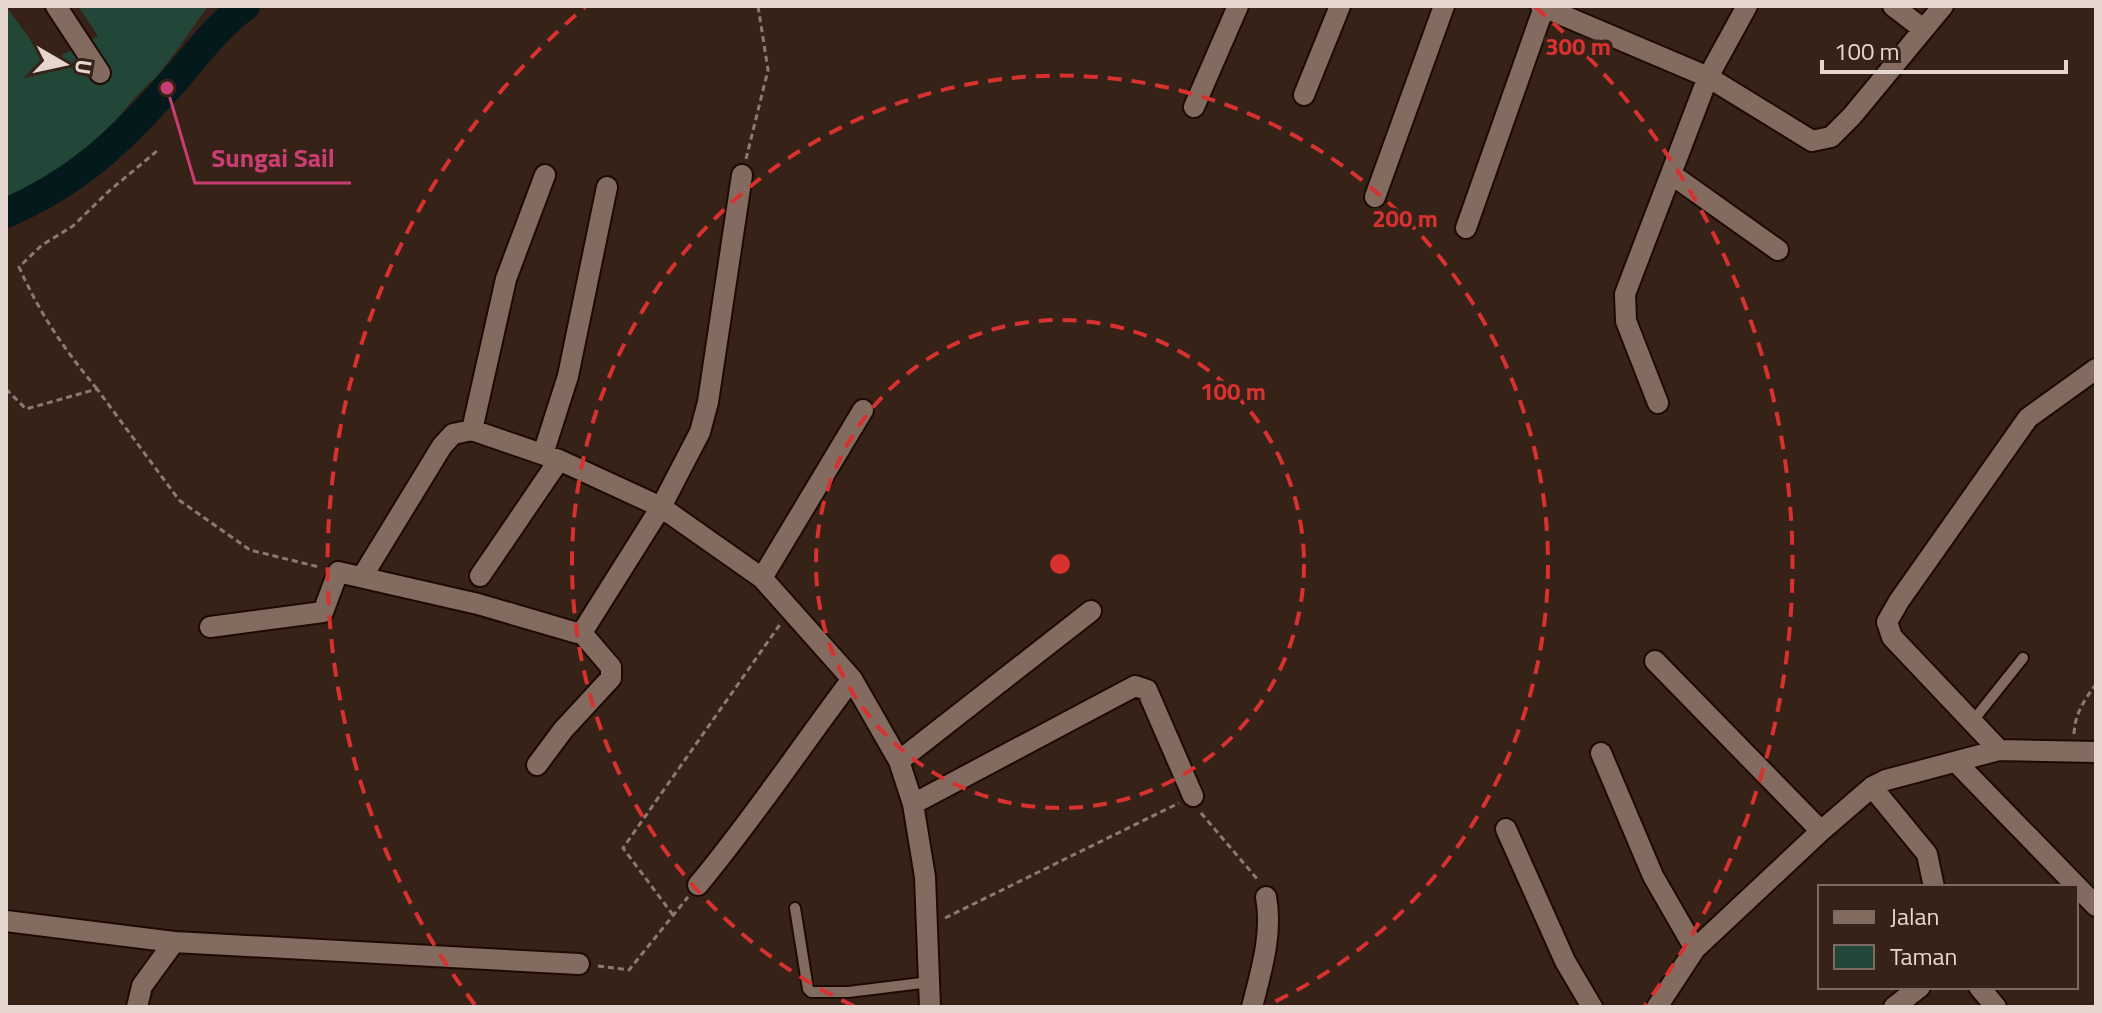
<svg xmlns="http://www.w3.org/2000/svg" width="2102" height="1013" font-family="'Titillium Web',sans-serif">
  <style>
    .green { fill: #224637 }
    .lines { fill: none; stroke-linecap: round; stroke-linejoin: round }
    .river { stroke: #03191c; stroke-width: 30 }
    .service-casing { stroke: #1d0b03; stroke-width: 14 }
    .minor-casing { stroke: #1d0b03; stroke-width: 24 }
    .path { stroke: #8c7a72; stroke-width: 3; stroke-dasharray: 6 4; stroke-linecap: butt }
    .service { stroke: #846b5f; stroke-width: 10 }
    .minor { stroke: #846b5f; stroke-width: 20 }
    .ring { fill: none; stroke: #d73130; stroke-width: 4; stroke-dasharray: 14 10 }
    .centre { fill: #d73130; stroke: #372218; stroke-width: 4 }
    .ring-label { font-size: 24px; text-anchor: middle; font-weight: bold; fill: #d73130; stroke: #372218; stroke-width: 7; stroke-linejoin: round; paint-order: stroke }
    .leader { fill: none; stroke: #c93e72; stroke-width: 3 }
    .callout-dot { fill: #c93e72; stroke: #372218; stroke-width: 3 }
    .callout-label { font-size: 26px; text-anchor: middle; font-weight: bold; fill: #c93e72; stroke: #372218; stroke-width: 7; stroke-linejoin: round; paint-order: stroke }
  </style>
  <rect width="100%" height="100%" fill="#372218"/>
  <!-- green -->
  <path class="green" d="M6,6L47,63L98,36L78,6H208C192,28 178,50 161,71C152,82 140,91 131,102C90,153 69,175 6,198Z"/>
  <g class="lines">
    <!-- river -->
    <path class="river" d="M6,213C76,183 119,142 169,86C194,59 215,27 245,6"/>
    <!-- service casing -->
    <g class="service-casing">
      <path id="service" d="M1972,722L2023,658
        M795,908L808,989L811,992H848L930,982"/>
    </g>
    <!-- minor casing -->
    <g class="minor-casing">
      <path id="minor" d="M56,6L100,73
        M1541,6L1708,77L1812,141L1831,137L1852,116L1943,6
        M1893,6L1923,29
        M1304,95L1340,6
        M1194,107L1238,6
        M1671,174L1778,250
        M1375,197L1444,6
        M1466,228L1544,7
        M1658,403L1626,321L1625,294L1708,77L1747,6
        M472,430L506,279L545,175
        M543,454L568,376L607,187
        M480,576L559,460
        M362,577L442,446L453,434L472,430L559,460L661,507L762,578L852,679L899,761L913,804L925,877L930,1007
        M762,578L863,410
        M210,627L323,612L338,572L478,604L577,633L583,631L661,507L700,432L708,402L742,175
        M1655,661L1821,831
        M1999,750L1892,637L1887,622L1899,601L2028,418L2096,369
        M1601,753L1653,876L1695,949
        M899,761L1091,611
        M1956,762L2096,906
        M537,765L563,730L611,678V667L581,632
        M1872,787L1927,854L1934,887
        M913,804L1135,686L1147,690L1193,796
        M1506,829L1565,961L1592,1007
        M698,885C753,819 800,748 852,679
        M6,921L174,942L579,964
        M1979,987L1996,1007
        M137,1007L142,986L174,942
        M1252,1007C1261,972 1273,933 1266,897
        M1657,1007L1695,949L1821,831L1872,787L1886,780L1999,750L2096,752
        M1894,1007L1920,987"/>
    </g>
    <!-- path -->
    <path class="path" d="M746,159L768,70L758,6
      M6,389L26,409L97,389L179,500L250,550L319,567
      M97,389C64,349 40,314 19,267L42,245L73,226L109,191L157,151
      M2074,734C2075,713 2084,701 2096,684
      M1201,813L1258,880
      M673,915L623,848L781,623
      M945,918L1179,803
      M598,966L629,970L688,897"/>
    <!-- service -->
    <use href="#service" class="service"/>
    <!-- minor -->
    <use href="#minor" class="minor"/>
  </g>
  <!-- distance rings -->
  <g class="ring">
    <circle cx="1060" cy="564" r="244"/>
    <path d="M854 1006A488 488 0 1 1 1266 1006"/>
    <path d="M475 1005A732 732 0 0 1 585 7M1535 7A732 732 0 0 1 1645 1005"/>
  </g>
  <circle cx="1060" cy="564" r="12" class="centre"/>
  <g class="ring-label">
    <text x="1578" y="55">300 m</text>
    <text x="1405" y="227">200 m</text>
    <text x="1233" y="400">100 m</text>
  </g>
  <!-- callouts -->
  <path class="leader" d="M167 88L195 183H351"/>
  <circle class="callout-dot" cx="167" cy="88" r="8"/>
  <g class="callout-label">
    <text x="273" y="167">Sungai Sail</text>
  </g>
  <!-- border -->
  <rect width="2102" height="1013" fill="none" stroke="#e5d7d0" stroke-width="16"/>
  <!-- legend -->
  <rect x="1818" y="885" width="260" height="104" fill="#372218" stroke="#7d6a62" stroke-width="2"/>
  <rect x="1834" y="911" width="40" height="12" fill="#846b5f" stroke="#7d6a62" stroke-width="2"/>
  <text x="1890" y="925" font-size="24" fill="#e5d7d0">Jalan</text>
  <rect x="1834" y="945" width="40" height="24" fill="#224637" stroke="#7d6a62" stroke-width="2"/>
  <text x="1890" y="965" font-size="24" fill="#e5d7d0">Taman</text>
  <!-- north arrow -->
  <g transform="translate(64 64) rotate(99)" stroke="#372218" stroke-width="6" paint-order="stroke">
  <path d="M0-6L14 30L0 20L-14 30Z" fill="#e5d7d0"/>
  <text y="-12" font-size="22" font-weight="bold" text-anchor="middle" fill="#e5d7d0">U</text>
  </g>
  <!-- scale -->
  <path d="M1822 60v12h244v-12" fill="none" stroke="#e5d7d0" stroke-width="4"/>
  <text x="1834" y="60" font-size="24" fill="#e5d7d0" stroke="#372218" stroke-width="6" paint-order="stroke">100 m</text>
</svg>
